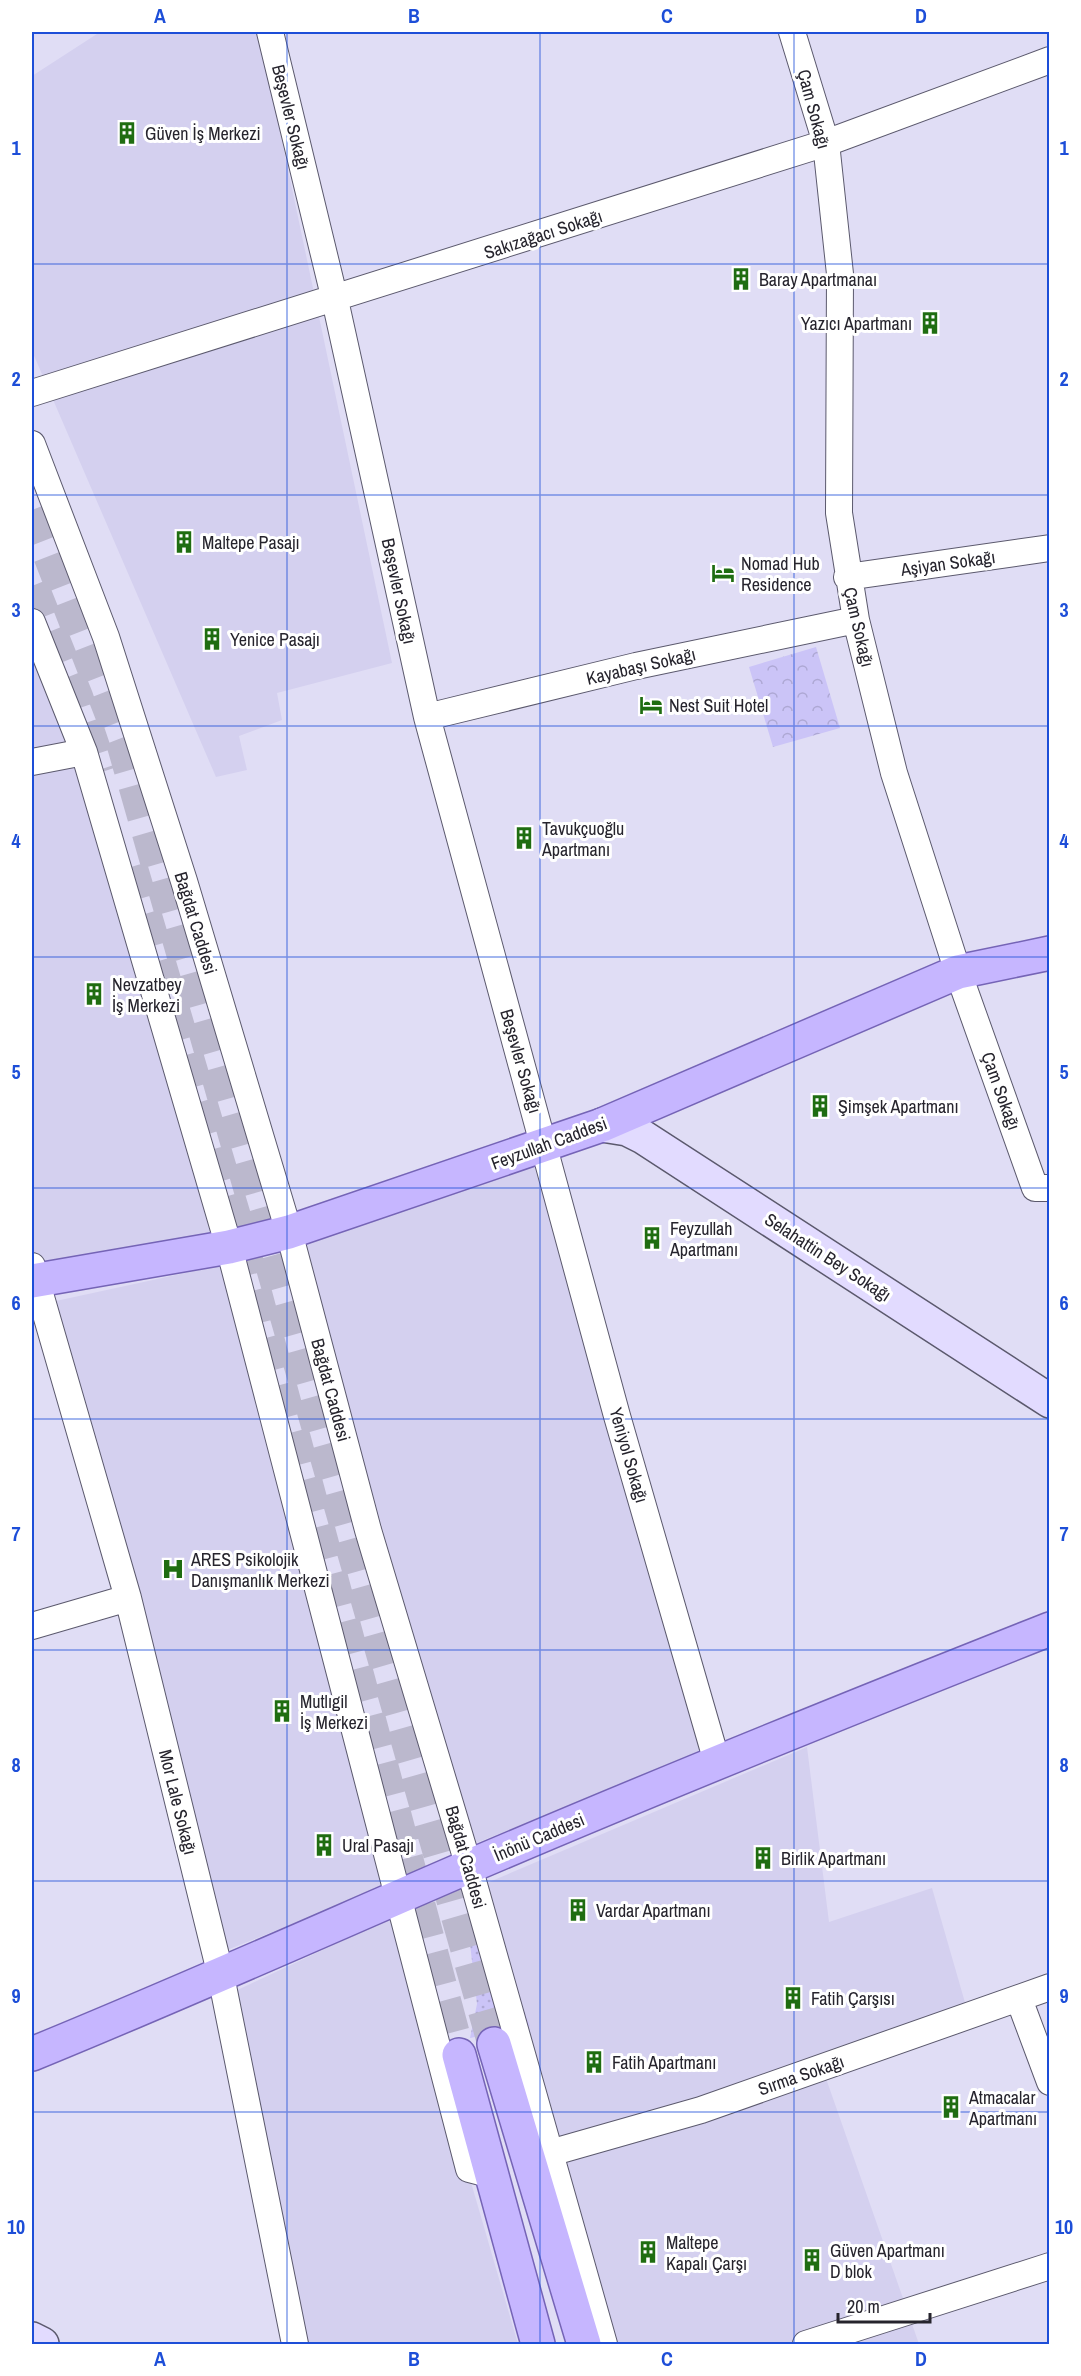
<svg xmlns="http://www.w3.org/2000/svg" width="1081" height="2376" font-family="'Archivo Narrow',sans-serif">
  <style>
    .built { fill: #d4d0ef }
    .grass { fill: url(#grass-dots) }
    .park { fill: url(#park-crowns) }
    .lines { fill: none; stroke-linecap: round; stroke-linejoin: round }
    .primary-tunnel { stroke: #bbb8cd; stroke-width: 33; stroke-dasharray: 33 16; stroke-linecap: butt }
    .street-casing { stroke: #5b596d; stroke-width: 28 }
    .secondary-casing { stroke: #5b596d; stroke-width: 36 }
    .primary-casing { stroke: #7564b6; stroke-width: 36 }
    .street { stroke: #fff; stroke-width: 26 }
    .secondary { stroke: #e2dbff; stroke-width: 33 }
    .primary { stroke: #c6b6ff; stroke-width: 33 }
    .grid { fill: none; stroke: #1d4ed8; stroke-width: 1.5; stroke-opacity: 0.55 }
    .labels { text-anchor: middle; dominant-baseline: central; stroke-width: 6; stroke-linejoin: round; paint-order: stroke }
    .street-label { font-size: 18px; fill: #26242d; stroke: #fff }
    .poi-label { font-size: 18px; fill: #26242d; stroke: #fff; text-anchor: start }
    .neatline { fill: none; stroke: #1d4ed8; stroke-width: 2 }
    .grid-label { font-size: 20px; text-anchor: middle; font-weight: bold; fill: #1d4ed8 }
  </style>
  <defs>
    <pattern id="grass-dots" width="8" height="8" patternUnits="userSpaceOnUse" patternTransform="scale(1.5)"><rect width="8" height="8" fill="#cbc4f7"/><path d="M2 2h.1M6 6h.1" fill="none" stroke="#aea8d4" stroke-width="1.8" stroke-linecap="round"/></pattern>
    <pattern id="park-crowns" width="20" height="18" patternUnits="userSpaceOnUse" patternTransform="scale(1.5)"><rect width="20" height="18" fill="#cbc4f7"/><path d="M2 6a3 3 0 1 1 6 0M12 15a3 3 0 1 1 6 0" fill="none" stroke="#aea8d4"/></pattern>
  </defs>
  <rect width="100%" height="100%" fill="#e0ddf5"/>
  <!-- built -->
  <path class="built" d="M100,32H259L392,663L277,693L282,720L239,736L247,770L216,777L32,351V76Z
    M32,646L78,764L218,1234L33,1265Z
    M547,1161L716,1748L471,1845L302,1241Z
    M222,1265L383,1888L217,1954L42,1304Z
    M807,1747L829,1922L932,1888L966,2006L822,2067L919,2344H615L487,1883Z
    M391,1918L436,2062L518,2344H303L229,1994Z"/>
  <!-- grass -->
  <path class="grass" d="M474,1923L510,1975L530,2026L470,2038L477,2004L469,1935Z"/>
  <!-- park -->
  <path class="park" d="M816,647L840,728L773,747L749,667Z"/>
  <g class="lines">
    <!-- primary-tunnel -->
    <path class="primary-tunnel" d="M32,510L123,744L494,2044
      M32,586L77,698L102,772
      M131,867L240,1235L459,2055"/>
    <!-- street casing -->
    <g class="street-casing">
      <path id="street" d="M270,32L335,300L427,717L617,1416L717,1762
        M792,32L826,143L840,274L839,513L856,620L894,773L958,972L1035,1188H1050
        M32,393L826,143L1050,60
        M32,444L106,637L184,881L289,1232L368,1530L469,1867L604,2344
        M847,577L1050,548
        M32,622L84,752L229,1247L469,2169L492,2175
        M427,717L636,666L856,620
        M32,762L84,752
        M32,1266L128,1598L221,1976L295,2344
        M32,1626L128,1598
        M1019,1999L1050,2082
        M550,2153L701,2110L1050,1987
        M806,2344L1050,2266"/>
    </g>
    <!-- secondary casing -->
    <g class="secondary-casing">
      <path id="secondary" d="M602,1125L627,1129L643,1137L1050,1401
        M32,2339L42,2344"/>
    </g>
    <!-- primary casing -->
    <g class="primary-casing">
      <path id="primary" d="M32,1281L229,1247L289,1232L602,1125L958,972L1050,953
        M494,2044L584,2344
        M32,2054C179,1994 324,1929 470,1866C662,1784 855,1706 1050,1629
        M459,2055L538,2344"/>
    </g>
    <!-- street -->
    <use href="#street" class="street"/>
    <!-- secondary -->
    <use href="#secondary" class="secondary"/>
    <!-- primary -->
    <use href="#primary" class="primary"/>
  </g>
  <!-- grid -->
  <path class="grid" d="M287,32V2344M540,32V2344M794,32V2344M32,264H1050M32,495H1050M32,726H1050M32,957H1050M32,1188H1050M32,1419H1050M32,1650H1050M32,1881H1050M32,2112H1050"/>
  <!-- icons -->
  <defs>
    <g id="building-bare" transform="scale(1.8)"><path d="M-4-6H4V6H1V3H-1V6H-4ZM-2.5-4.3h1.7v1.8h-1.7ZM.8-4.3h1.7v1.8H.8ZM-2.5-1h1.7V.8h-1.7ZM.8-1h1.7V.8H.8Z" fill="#1f6d11" stroke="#fff" stroke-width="2.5" paint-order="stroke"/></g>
    <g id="hotel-bare" transform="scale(1.8)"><path d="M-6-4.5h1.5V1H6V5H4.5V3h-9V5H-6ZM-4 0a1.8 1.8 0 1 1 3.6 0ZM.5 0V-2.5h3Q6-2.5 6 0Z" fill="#1f6d11" stroke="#fff" stroke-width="2.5" paint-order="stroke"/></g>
    <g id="hospital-bare" transform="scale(1.8)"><path d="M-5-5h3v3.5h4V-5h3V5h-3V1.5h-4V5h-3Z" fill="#1f6d11" stroke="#fff" stroke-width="2.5" paint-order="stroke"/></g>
  </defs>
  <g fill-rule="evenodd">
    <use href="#building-bare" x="127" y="133"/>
    <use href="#building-bare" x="741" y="279"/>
    <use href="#building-bare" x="930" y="323"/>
    <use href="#building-bare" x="184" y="542"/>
    <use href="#hotel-bare" x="723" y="573"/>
    <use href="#building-bare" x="212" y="639"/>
    <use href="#hotel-bare" x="651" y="705"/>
    <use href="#building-bare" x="524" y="838"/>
    <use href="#building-bare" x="94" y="994"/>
    <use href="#building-bare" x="820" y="1106"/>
    <use href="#building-bare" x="652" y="1238"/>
    <use href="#hospital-bare" x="173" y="1569"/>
    <use href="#building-bare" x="282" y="1711"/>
    <use href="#building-bare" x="324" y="1845"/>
    <use href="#building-bare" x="763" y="1858"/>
    <use href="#building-bare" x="578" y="1910"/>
    <use href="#building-bare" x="793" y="1998"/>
    <use href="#building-bare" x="594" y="2062"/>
    <use href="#building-bare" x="951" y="2107"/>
    <use href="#building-bare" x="648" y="2252"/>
    <use href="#building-bare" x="812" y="2260"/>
  </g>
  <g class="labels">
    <!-- street labels -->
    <g class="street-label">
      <text transform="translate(814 109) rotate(75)">Çam Sokağı</text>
      <text transform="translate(291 117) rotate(76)">Beşevler Sokağı</text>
      <text transform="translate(543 234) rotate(-18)">Sakızağacı Sokağı</text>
      <text transform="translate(948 563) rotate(-8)">Aşiyan Sokağı</text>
      <text transform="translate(399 591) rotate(78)">Beşevler Sokağı</text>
      <text transform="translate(859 627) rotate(77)">Çam Sokağı</text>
      <text transform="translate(641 666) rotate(-13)">Kayabaşı Sokağı</text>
      <text transform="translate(196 923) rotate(73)">Bağdat Caddesi</text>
      <text transform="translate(521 1061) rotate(74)">Beşevler Sokağı</text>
      <text transform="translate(1001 1091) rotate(70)">Çam Sokağı</text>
      <text transform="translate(549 1143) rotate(-20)">Feyzullah Caddesi</text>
      <text transform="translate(828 1257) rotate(33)">Selahattin Bey Sokağı</text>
      <text transform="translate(331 1390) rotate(75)">Bağdat Caddesi</text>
      <text transform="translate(629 1455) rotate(74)">Yeniyol Sokağı</text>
      <text transform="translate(178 1802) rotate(76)">Mor Lale Sokağı</text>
      <text transform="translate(539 1837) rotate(-23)">İnönü Caddesi</text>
      <text transform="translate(466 1857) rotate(74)">Bağdat Caddesi</text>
      <text transform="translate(801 2075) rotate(-19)">Sırma Sokağı</text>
    </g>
    <!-- poi labels -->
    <g class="poi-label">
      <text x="145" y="133">Güven İş Merkezi</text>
      <text x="759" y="279">Baray Apartmanaı</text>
      <text x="912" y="323" text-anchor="end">Yazıcı Apartmanı</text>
      <text x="202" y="542">Maltepe Pasajı</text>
      <text x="741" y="563">Nomad Hub<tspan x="741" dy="21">Residence</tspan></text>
      <text x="230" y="639">Yenice Pasajı</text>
      <text x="669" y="705">Nest Suit Hotel</text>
      <text x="542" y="828">Tavukçuoğlu<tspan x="542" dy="21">Apartmanı</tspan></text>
      <text x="112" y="984">Nevzatbey<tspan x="112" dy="21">İş Merkezi</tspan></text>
      <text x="838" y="1106">Şimşek Apartmanı</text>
      <text x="670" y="1228">Feyzullah<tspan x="670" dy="21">Apartmanı</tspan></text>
      <text x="191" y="1559">ARES Psikolojik<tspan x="191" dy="21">Danışmanlık Merkezi</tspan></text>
      <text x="300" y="1701">Mutlıgil<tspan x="300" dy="21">İş Merkezi</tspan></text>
      <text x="342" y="1845">Ural Pasajı</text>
      <text x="781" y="1858">Birlik Apartmanı</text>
      <text x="596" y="1910">Vardar Apartmanı</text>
      <text x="811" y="1998">Fatih Çarşısı</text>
      <text x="612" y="2062">Fatih Apartmanı</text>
      <text x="969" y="2097">Atmacalar<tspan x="969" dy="21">Apartmanı</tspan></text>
      <text x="666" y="2242">Maltepe<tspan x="666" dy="21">Kapalı Çarşı</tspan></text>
      <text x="830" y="2250">Güven Apartmanı<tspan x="830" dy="21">D blok</tspan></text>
    </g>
  </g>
  <!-- border -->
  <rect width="1081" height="2376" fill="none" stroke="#ffffff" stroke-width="66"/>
  <!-- scale -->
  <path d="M838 2313v9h92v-9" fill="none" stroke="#26242d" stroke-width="3"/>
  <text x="847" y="2313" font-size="18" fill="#26242d" stroke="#ffffff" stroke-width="4.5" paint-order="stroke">20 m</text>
  <rect x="33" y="33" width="1015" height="2310" class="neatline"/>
  <g class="grid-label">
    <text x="160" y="23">A</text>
    <text x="414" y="23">B</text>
    <text x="667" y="23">C</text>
    <text x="921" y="23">D</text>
    <text x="16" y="155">1</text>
    <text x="1064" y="155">1</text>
    <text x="16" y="386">2</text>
    <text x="1064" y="386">2</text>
    <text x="16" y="617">3</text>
    <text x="1064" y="617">3</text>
    <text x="16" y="848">4</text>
    <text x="1064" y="848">4</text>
    <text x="16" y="1079">5</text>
    <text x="1064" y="1079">5</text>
    <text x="16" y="1310">6</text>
    <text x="1064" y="1310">6</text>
    <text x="16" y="1541">7</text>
    <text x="1064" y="1541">7</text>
    <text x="16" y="1772">8</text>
    <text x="1064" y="1772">8</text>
    <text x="16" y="2003">9</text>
    <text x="1064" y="2003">9</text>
    <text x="16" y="2234">10</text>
    <text x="1064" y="2234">10</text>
    <text x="160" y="2366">A</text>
    <text x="414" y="2366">B</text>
    <text x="667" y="2366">C</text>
    <text x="921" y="2366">D</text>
  </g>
</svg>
